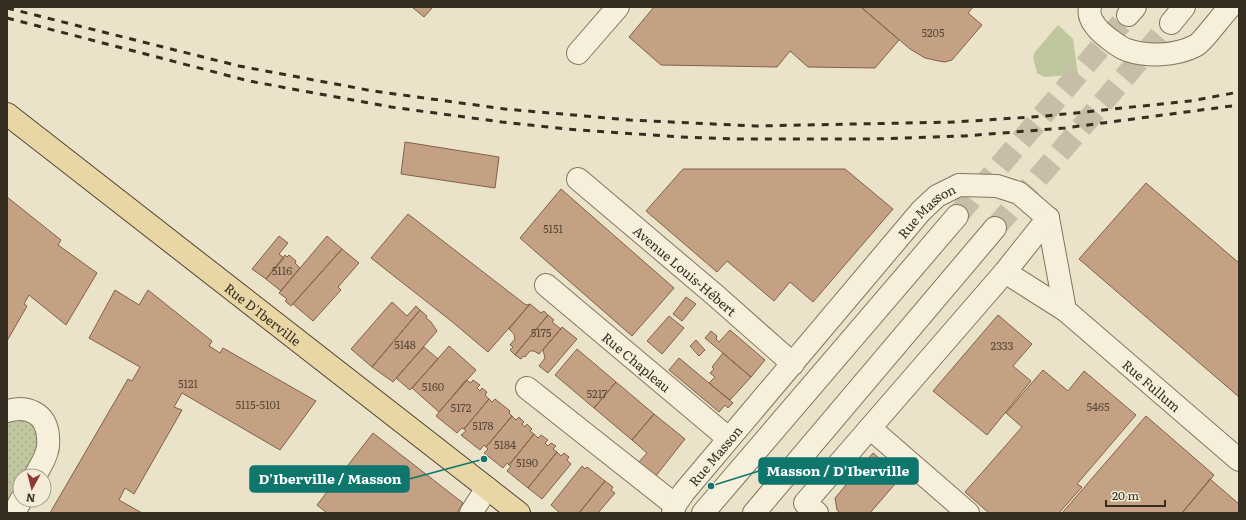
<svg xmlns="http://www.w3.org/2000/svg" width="1246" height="520" font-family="Literata,serif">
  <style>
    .grass { fill: url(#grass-dots) }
    .garden { fill: #c0c79e }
    .building { fill: #c4a183; stroke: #816148 }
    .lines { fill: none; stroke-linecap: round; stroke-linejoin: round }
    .minor-tunnel { stroke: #c6bea7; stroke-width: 22; stroke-dasharray: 22 11; stroke-linecap: butt }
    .minor-casing { stroke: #84755f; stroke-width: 24 }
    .major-casing { stroke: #534333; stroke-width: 24 }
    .minor { stroke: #f5efdb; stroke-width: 22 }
    .major { stroke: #e8d7a5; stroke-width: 22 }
    .rail { stroke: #362d21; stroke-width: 3; stroke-dasharray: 7 7; stroke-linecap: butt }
    .labels { text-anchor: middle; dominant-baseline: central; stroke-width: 3; stroke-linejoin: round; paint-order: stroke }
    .number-label { font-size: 11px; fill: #5a4a3a }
    .street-label { font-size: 13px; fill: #362d21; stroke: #f2ecd8 }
    .leader { fill: none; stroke: #0f766e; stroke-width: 1.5 }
    .callout-dot { fill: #0f766e; stroke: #f2ecd8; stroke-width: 1.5 }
    .callout { fill: #0f766e; stroke: #0f766e; stroke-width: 1.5 }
    .callout-label { font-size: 14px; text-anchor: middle; font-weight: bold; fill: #fff }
  </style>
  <defs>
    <pattern id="grass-dots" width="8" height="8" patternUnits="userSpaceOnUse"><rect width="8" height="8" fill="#c0c79e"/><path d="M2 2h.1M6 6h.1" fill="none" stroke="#a6ab88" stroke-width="1.8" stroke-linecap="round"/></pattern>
  </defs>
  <rect width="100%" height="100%" fill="#eae2c9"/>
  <!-- grass -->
  <path class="grass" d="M17,419C24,420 30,423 34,429C45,445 31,462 23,476H20V481L7,504V423Z"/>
  <!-- garden -->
  <path class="garden" d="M1058,25L1073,39L1078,74L1046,77L1042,76L1037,73L1033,58L1035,52Z"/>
  <!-- building -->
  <path class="building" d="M412,7H433L424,17Z
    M654,7H861L899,40L875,68L808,67L790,51L777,67L661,65L629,37Z
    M861,7H973L968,13L982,25L952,60L945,62L939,61L925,58L910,49Z
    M405,142L499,157L495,188L401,174Z
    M683,169H845L893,209L813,302L790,282L774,301L727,261L717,272L646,211Z
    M1146,183L1239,263V397L1079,259Z
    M561,189L674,288L632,336L520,238Z
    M7,197L61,240L58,245L97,273L66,325L29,295L24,304L27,306L7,341Z
    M408,214L526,305L530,304L488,352L450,320L371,258Z
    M279,236L288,243L279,254L284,258L266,279L252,269Z
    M327,236L342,249L291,306L285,301L287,299L279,293Z
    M342,249L359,263L338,287L341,290L313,321L293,304Z
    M285,255L287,257L289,255L296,261L295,263L300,268L281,291L266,279Z
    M115,290L139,305L148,290L212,341L209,346L220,353L223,348L316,401L280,450L182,393L174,407L182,410L134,494L125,488L119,500L142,513H50L128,379L132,381L140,367L89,338Z
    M686,297L696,304L682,321L673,314Z
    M392,302L407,316L416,306L420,310L372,367L351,349Z
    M530,304L541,313L544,311L548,315L515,355L510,350L513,347L510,345L515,339L514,334L509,329Z
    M420,310L427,316L426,318L431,322L437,331L393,382L372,367Z
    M548,315L554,320L552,322L561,329L539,354L534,351H530L525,357L523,356L521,359L515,355Z
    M998,315L1032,344L1013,366L1031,381L987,435L933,391Z
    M669,316L684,328L662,354L647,341Z
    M562,327L577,339L548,373L539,366L545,358L543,350Z
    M730,330L765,360L751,377L705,338L711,331L717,336L716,339L719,342Z
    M696,340L705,350L699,356L690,346Z
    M449,346L476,370L439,412L412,388Z
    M424,347L438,359L410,390L396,378Z
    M577,349L616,382L594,408L555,375Z
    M723,353L751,377L730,400L709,383L715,377L710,373L714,369L712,367Z
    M679,358L733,403L728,408L725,405L719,412L669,370Z
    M1043,370L1068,391L1084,371L1136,415L1077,484L1082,487L1059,513H989L965,492L1022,427L1006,413Z
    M466,380L471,383L473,380L480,385L477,388L480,391L482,388L487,392L485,395L489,399L464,429L462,428L457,433L436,416Z
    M616,382L654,414L632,440L594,408Z
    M489,399L492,402L495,399L510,411L509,413L512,416L486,447L484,445L480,450L461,435L466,431L464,429Z
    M654,414L685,439L655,477L638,463L647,453L632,440Z
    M512,416L516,420L519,417L524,422L522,424L525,427L527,424L532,429L530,431L534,434L509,465L507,463L503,468L484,453L488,449L486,447Z
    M1146,416L1214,475L1182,513H1062Z
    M373,433L463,503L457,513H327L317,505Z
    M534,434L538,438L541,435L548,440L545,443L548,446L551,443L556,446L553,449L557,452L528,488L507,471L511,466L509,465Z
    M557,452L561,456L564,453L569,457L567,460L571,464L542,499L528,488Z
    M873,453L901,477L870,513H840L837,510L835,498Z
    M582,466L585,469L587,467L605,481L579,513H560L551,505Z
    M1210,479L1239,504V513H1182Z
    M605,481L613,487L611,490L615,493L598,513H579Z"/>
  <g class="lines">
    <!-- minor-tunnel -->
    <path class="minor-tunnel" d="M957,216L1128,15
      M995,228L1171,23"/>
    <!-- minor casing -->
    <g class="minor-casing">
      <g id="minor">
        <path d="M1090,7C1088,16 1092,22 1098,29C1102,34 1120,48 1127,50C1148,57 1175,56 1195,46C1202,43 1223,14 1230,7"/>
        <path d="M1128,15L1135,7"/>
        <path d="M1171,23L1184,7"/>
        <path d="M578,53L618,7"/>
        <path id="s1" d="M578,179L715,295L793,364"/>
        <path d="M1048,218L1065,310"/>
        <path id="s2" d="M1005,272L1065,310L1239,460"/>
        <path id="s3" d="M546,285L728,438"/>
        <path d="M527,388L675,505"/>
        <path d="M7,411C27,405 46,413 48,436C48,441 49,446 47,451C45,460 39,468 35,476"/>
        <path d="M870,428L968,513"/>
        <path d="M14,513L21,500"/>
        <path d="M471,513L487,488"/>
        <path id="s4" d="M673,513L675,505L684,492L921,211L937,196L959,185L997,186L1019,193L1048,218"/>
        <path d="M703,513L957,216"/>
        <path d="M754,513L995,228"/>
        <path d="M817,513L805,503L1005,272L1048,218"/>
      </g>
    </g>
    <!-- major casing -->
    <g class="major-casing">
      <g id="major">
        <path id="s5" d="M7,114L519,513"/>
      </g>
    </g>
    <!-- minor -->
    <use href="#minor" class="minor"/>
    <!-- major -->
    <use href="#major" class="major"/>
    <!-- rail -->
    <path class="rail" d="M7,8L239,66L373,91L505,109L630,120L755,126L955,122L1046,116L1190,101L1239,92
      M7,18L249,81L391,107L502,122L566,129L680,137L738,139H873L964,136L1065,128L1239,105"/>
  </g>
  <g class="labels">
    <!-- number labels -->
    <g class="number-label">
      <text x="933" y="32">5205</text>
      <text x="553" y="228">5151</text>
      <text x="282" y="270">5116</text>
      <text x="541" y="332">5175</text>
      <text x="405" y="344">5148</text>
      <text x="1002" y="345">2333</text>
      <text x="188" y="383">5121</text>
      <text x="433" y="386">5160</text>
      <text x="597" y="393">5217</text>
      <text x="258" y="404">5115-5101</text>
      <text x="1098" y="406">5465</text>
      <text x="461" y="407">5172</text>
      <text x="483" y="425">5178</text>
      <text x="505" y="444">5184</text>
      <text x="527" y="462">5190</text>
    </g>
    <!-- street labels -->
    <g class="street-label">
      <text stroke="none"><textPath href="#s4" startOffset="396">Rue Masson</textPath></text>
      <text stroke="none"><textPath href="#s1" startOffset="141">Avenue Louis-Hébert</textPath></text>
      <text stroke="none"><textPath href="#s5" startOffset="325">Rue D'Iberville</textPath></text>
      <text stroke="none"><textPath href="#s3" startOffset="119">Rue Chapleau</textPath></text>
      <text stroke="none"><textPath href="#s2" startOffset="186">Rue Fullum</textPath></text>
      <text stroke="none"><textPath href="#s4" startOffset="72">Rue Masson</textPath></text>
    </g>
  </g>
  <!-- callouts -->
  <path class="leader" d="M711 486L759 471M484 459L409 479"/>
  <g class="callout-dot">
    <circle cx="711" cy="486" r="4"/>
    <circle cx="484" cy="459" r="4"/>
  </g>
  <g class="callout">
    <rect x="759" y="458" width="159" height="26" rx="4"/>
    <rect x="250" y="466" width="159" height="26" rx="4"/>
  </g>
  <g class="callout-label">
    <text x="838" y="476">Masson / D'Iberville</text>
    <text x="330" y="484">D'Iberville / Masson</text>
  </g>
  <!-- border -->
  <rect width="1246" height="520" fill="none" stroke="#362d21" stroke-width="16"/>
  <!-- north arrow -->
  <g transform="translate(32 488) rotate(187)"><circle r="19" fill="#f2ecd8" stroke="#a7a08f"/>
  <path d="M0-3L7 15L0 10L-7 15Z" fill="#8d3936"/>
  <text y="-6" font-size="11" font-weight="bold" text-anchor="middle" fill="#362d21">N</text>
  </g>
  <!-- scale -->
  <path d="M1106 500v6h59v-6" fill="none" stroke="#362d21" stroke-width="2"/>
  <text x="1112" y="500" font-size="12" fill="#362d21" stroke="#f2ecd8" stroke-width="3" paint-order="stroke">20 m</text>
</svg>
